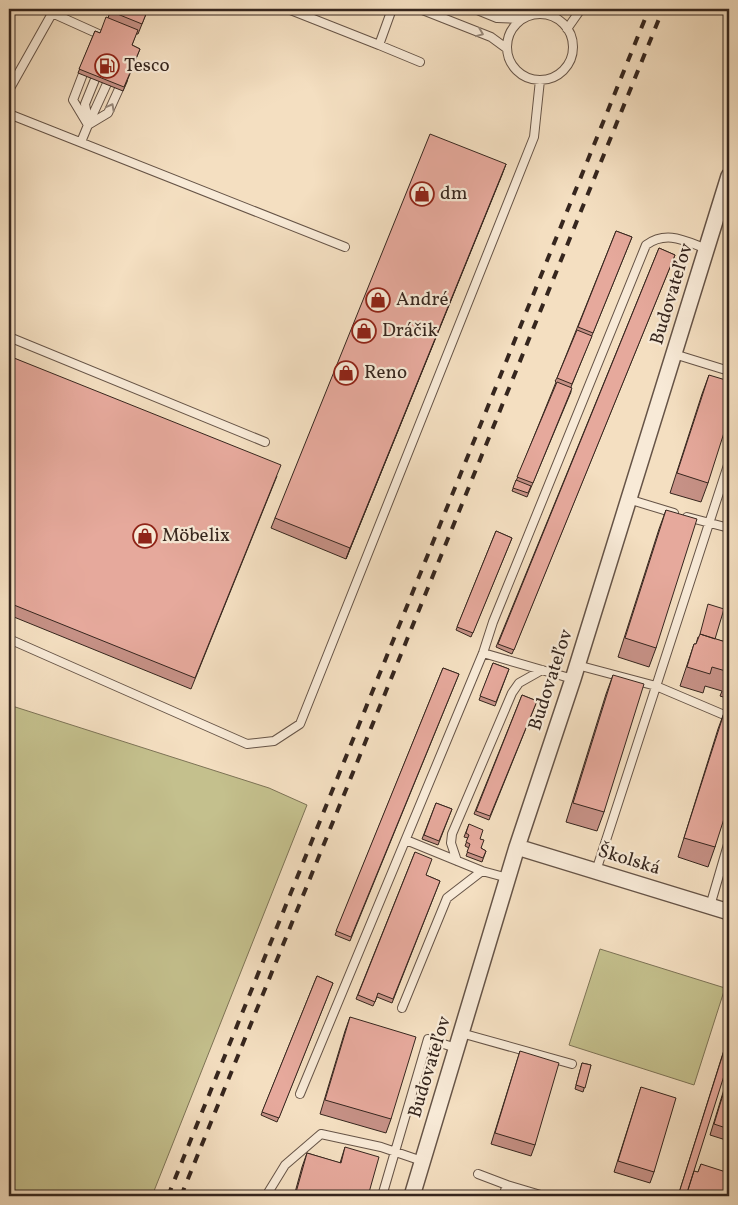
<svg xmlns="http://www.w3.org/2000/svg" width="738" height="1205" font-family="Vollkorn,serif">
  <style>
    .green { fill: #c4c08d; stroke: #7d7356 }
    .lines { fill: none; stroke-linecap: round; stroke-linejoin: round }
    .lane-casing { stroke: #665447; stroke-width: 10 }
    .street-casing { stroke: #665447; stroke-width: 18 }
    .lane { stroke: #f8ead7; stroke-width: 8 }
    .street { stroke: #f8ead7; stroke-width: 15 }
    .rail { stroke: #36261e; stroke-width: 4; stroke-dasharray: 9 9; stroke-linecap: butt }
    .wall { fill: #c69186; stroke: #36261e }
    .shaded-wall { fill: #a1766d; stroke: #36261e }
    .building { fill: #e6a99c; stroke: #36261e }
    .oneway { stroke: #97887a }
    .labels { text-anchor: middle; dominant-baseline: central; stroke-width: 4.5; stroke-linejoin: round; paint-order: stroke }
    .poi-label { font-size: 19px; fill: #36261e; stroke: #f8ead7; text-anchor: start }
    .street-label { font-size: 19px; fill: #36261e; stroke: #f8ead7 }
  </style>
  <rect width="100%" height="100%" fill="#f4dfc1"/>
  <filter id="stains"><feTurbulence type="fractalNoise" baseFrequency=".004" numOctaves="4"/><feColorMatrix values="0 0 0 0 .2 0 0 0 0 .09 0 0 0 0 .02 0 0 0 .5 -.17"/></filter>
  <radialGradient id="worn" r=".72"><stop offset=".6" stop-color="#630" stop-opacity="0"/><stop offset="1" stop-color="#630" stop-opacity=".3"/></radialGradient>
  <!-- green -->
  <path class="green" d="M9,705L269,788L307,805L152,1196H9Z
    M600,949L725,988L694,1085L569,1045Z"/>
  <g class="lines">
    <!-- lane casing -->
    <g class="lane-casing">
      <path id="lane" d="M288,9L379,45
        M392,9L379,45L420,62
        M420,9L491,37L506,48
        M475,9L497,18L522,19
        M52,13L103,36
        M507 47a33 33 0 1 1 66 0a33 33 0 1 1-66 0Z
        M567,29L581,9
        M86,66L73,100L88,125
        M9,90L54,10
        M9,114L345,247
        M88,121L85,104L98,72
        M88,125L110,77
        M81,142L88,125L108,113L123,80
        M9,337L265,442
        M674,354L729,371
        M628,499L674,513
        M687,517L729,528
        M9,639L247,744L274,741L300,724L534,137L540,80
        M483,653L573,679
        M577,665L656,686L729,717
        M457,861L451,843L452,834L512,693L519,683L542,670
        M482,871L508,878
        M596,871L729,462
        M710,906L729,841
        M402,1008L447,898L482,871L406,840
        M461,1033L572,1064
        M300,1094L483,653L493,622L646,245C667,230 685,241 707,249
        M478,1174L507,1185
        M266,1196L285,1165L321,1134L381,1147L422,1161
        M382,1196L428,1039L456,1048
        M503,1196L507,1185L544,1196"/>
    </g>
    <!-- street casing -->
    <g class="street-casing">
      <path id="street" d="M517,847L729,912
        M412,1196L517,847L573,679L729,176"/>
    </g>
    <!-- lane -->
    <use href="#lane" class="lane"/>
    <!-- street -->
    <use href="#street" class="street"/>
    <!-- rail -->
    <path class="rail" d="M168,1196L649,9
      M181,1196L663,9"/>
  </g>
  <!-- wall -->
  <path class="wall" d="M111,9H148L138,34H136L132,45L140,49L123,91L78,73L95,31L100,33L108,18Z
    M506,164L346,559L271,528L275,518Z
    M616,231L632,237L571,387V392L527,497L512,491L556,382L555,381L557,378Z
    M659,248L675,255L512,654L496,647Z
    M9,356L277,476L191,689L9,615Z
    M709,375L708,483L701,502L670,493L702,394Z
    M666,510L656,648L649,667L618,657L659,529Z
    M496,531L512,538L471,637L456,630Z
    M698,637L715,639L729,643V699L720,696L722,691L705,686L703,693L680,686L694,644H696Z
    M493,663L509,669L495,706L479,700Z
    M443,668L459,674L350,941L335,935Z
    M613,675L604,812L597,831L566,822L606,694Z
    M522,695L537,701L489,820L474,814Z
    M725,710L715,847L708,867L678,857L718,729Z
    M436,803L452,809L438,845L422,839Z
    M469,824L480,839L481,848L486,851L482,862L466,856L469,848L465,846L468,838L464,837Z
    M415,852L426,875L440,881L392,1003L377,997L373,1006L356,999Z
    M317,976L333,983L277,1122L261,1115Z
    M350,1017L391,1119L386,1133L320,1114L345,1031Z
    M729,1034L693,1174L698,1172L701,1164L727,1188L729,1196H678Z
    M520,1051L535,1145L531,1156L491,1144Z
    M582,1063L591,1065L583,1092L575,1089Z
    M729,1073V1141L710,1135Z
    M641,1087L654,1172L650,1183L614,1172Z
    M345,1147L368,1196H294L302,1167L307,1153L340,1163Z"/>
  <!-- shaded-wall -->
  <path class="shaded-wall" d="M506,164L502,175L346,559L350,548Z"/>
  <!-- building -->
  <path class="building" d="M111,9H148L142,24L110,11Z
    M106,17L138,30L132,45L140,49L124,87L79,69L95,31L100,33Z
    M430,134L506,164L350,548L275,518Z
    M616,231L632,237L593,333L578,327Z
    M659,248L675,255L514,650L498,644Z
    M577,330L592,336L572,384L557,378Z
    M9,356L281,465L195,678L9,603Z
    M709,375L729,381V417L708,483L677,473Z
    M557,382L572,388L533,483L517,477Z
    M516,480L531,486L528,493L513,488Z
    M666,510L697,519L656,648L625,638Z
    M496,531L512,538L473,633L457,627Z
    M708,604L724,609L715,639L700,634Z
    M700,634L729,643V678L727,677L729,672L712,667L710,674L687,667L694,644H696Z
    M493,663L509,669L496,702L480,696Z
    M443,668L459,674L351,937L336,931Z
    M613,675L644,684L604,812L573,803Z
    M522,695L537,701L490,816L476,811Z
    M725,710L729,712V803L715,847L684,838Z
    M436,803L452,809L439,841L424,835Z
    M469,824L483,830L480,839L484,840L481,848L486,851L483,858L467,852L470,844L466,842L469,835L466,833Z
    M415,852L432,859L426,875L440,881L393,999L378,993L375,1002L358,995Z
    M317,976L333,983L279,1118L262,1112Z
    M350,1017L416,1037L391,1119L325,1100Z
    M729,1035V1060L686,1196H678Z
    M520,1051L559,1063L535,1145L495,1133Z
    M582,1063L591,1065L585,1088L576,1085Z
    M729,1075V1129L714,1124Z
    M641,1087L676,1098L654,1172L618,1161Z
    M345,1147L379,1157L368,1196H295L307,1153L341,1163Z
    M701,1164L729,1173V1179L727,1188L729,1189V1196H686L694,1171L698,1172Z
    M533,1191L552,1196H531Z"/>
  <!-- one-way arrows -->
  <defs><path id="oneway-chevron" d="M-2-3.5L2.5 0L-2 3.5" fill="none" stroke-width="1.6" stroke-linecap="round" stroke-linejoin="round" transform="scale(1.25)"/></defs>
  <g class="oneway">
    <use href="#oneway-chevron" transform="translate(480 33) rotate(22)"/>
    <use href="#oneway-chevron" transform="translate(111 107) rotate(-62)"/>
  </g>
  <!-- icons -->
  <defs>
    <g id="fuel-ring" transform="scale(1.25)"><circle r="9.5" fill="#f8ead7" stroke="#8f2418" stroke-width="1.5"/><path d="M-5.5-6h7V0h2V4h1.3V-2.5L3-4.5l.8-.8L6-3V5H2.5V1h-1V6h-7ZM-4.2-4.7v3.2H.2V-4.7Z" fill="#8f2418"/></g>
    <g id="shop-ring" transform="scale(1.25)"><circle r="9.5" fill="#f8ead7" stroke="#8f2418" stroke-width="1.5"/><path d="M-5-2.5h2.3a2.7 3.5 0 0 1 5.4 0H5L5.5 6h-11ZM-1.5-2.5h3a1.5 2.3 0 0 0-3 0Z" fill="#8f2418"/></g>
  </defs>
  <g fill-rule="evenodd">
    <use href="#fuel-ring" x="107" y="66"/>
    <use href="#shop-ring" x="422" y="194"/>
    <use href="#shop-ring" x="378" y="300"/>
    <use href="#shop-ring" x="364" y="331"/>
    <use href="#shop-ring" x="346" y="373"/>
    <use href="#shop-ring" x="145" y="536"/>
  </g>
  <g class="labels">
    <!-- poi labels -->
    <g class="poi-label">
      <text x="124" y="66">Tesco</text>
      <text x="440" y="194">dm</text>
      <text x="396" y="300">André</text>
      <text x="382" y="331">Dráčik</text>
      <text x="364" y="373">Reno</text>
      <text x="162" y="536">Möbelix</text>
    </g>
    <!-- street labels -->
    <g class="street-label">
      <text transform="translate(672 294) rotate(-73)">Budovateľov</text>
      <text transform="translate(551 680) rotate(-72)">Budovateľov</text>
      <text transform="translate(629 860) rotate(17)">Školská</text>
      <text transform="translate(430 1067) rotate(-73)">Budovateľov</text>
    </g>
  </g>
  <!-- margin -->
  <rect width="738" height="1205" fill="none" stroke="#f4dfc1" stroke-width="30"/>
  <rect x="10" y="10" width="718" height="1185" fill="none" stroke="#36261e" stroke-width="2.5"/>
  <rect x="15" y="15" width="708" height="1175" fill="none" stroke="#36261e"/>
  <rect width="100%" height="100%" filter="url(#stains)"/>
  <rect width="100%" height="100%" fill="url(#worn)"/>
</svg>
